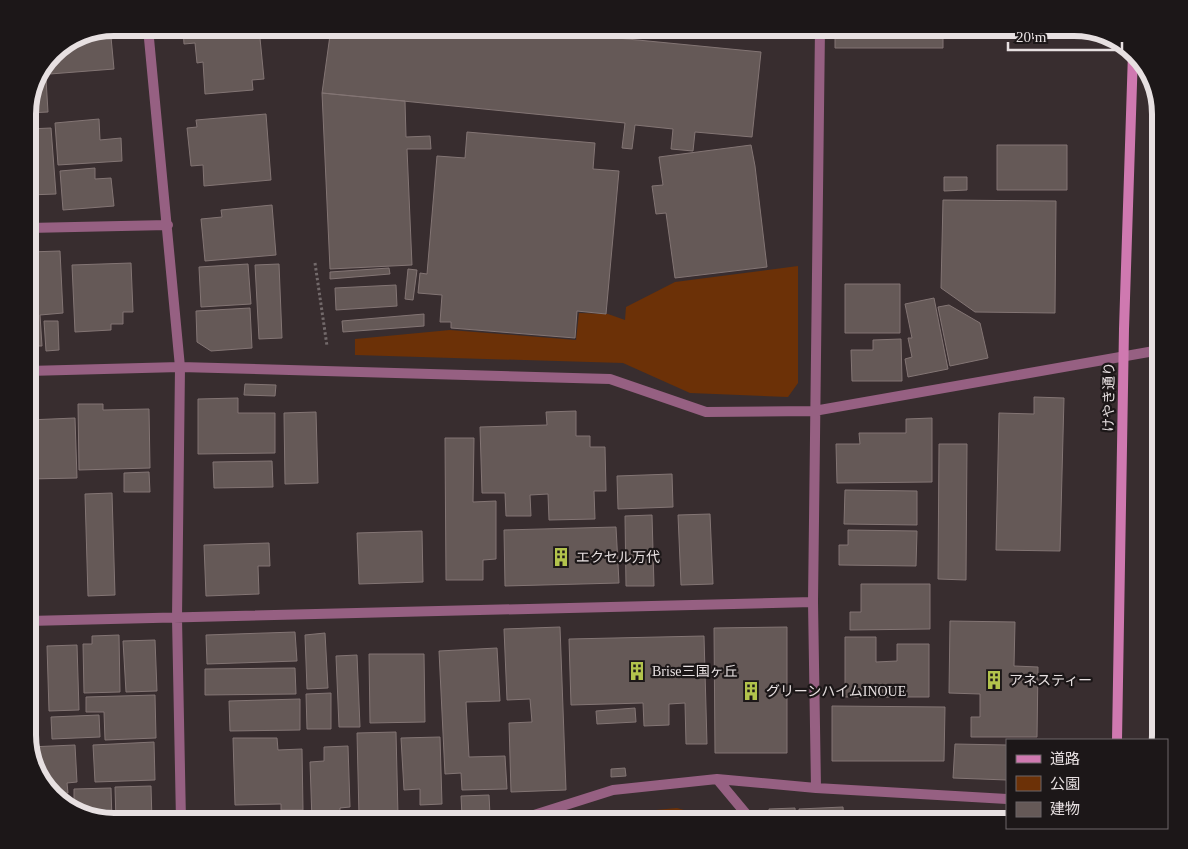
<svg xmlns="http://www.w3.org/2000/svg" width="1188" height="849" font-family="'Times New Roman','Noto Sans JP',serif">
  <style>
    .green { fill: #6c3107 }
    .building { fill: #655957; stroke: #837574 }
    .lines { fill: none; stroke-linecap: round; stroke-linejoin: round }
    .path { stroke: #736a6b; stroke-width: 3; stroke-dasharray: 2.5 2.5; stroke-linecap: butt }
    .street { stroke: #966082; stroke-width: 10 }
    .secondary { stroke: #cf79b0; stroke-width: 10 }
    .labels { text-anchor: middle; dominant-baseline: central; stroke-width: 4.5; stroke-linejoin: round; paint-order: stroke }
    .street-label { font-size: 14px; fill: #e7e0e1; stroke: #1c1718 }
    .poi-label { font-size: 14px; fill: #e7e0e1; stroke: #1c1718; text-anchor: start }
    .rim { fill: none; stroke: #e7e0e1; stroke-width: 6 }
  </style>
  <rect width="100%" height="100%" fill="#382d2f"/>
  <!-- green -->
  <path class="green" d="M798,266V383L788,397L690,393L623,363L355,355V339L450,330L576,340L579,313L608,314L625,320L626,307L675,282Z
    M677,808L708,817L714,821H599L624,813Z"/>
  <!-- building -->
  <path class="building" d="M183,28H259L264,79L252,80L253,90L205,94L203,62L197,63L195,43L184,44Z
    M331,28H514L761,52L752,137L695,132L693,151L671,149L673,129L635,125L632,149L622,148L625,123L322,93Z
    M835,28H943V48H835Z
    M100,33V38L111,37L114,69L37,75L57,49Z
    M46,79L48,112L28,113L35,80Z
    M322,93L405,101L406,137L430,136L431,149H407L412,265L330,269Z
    M266,114L271,180L204,186L203,165L191,166L187,128L197,127L196,120Z
    M99,119L100,140L121,138L122,161L58,165L55,123Z
    M51,128L56,194L28,195V129Z
    M467,132L595,143L593,169L619,171L606,314L577,311L575,338L451,328V322H440L442,295L418,293L420,273L427,274L437,156L465,158Z
    M751,145L755,166L767,267L675,278L666,213L656,214L652,186L663,185L659,157Z
    M997,145H1067V190H997Z
    M95,168V179L111,178L114,206L63,210L60,171Z
    M944,177H967V190L944,191Z
    M943,200L1056,201L1055,313L975,312L941,288Z
    M272,205L276,255L205,261L201,219L222,217L221,210Z
    M60,251L63,313L40,315L42,346H28V252Z
    M131,263L133,312H123V324H111V330L75,332L72,265Z
    M248,264L251,304L201,307L199,267Z
    M279,264L282,338L259,339L255,265Z
    M389,268L390,274L330,279V272Z
    M408,269L417,270L413,300L405,299Z
    M845,284H900V333H845Z
    M396,285L397,306L336,310L335,288Z
    M934,298L948,369L908,377L905,359L912,357L908,338H912L905,304Z
    M949,305L980,323L988,358L950,366L938,307Z
    M250,308L252,348L211,351L197,342L196,311Z
    M424,314V326L343,332L342,321Z
    M44,321H58L59,350L46,351Z
    M901,339L902,381H852L851,350H873V340Z
    M245,384L276,385L275,396L244,395Z
    M1034,397L1064,398L1060,551L996,550L999,413L1034,414Z
    M238,398V413H275V453L198,454V399Z
    M78,404H103V410L149,409L150,468L79,470Z
    M576,411V436H590V447H605L606,491H594L595,519L549,520L548,494L530,495L531,516H506L505,493H482L480,427L547,425L546,412Z
    M316,412L318,483L285,484L284,413Z
    M75,418L77,478L30,479L28,420Z
    M932,418V482L837,483L836,444H860L859,433H906V419Z
    M445,438H474L473,502L496,501V559L483,560V580H446Z
    M939,444H967L966,580L938,579Z
    M272,461L273,487L214,488L213,462Z
    M149,472L150,492H124V473Z
    M672,474L673,507L618,509L617,476Z
    M845,490L917,491V525L844,524Z
    M112,493L115,595L88,596L85,494Z
    M710,514L713,584L681,585L678,515Z
    M652,515L654,586H626L625,516Z
    M616,527L619,583L505,586L504,530Z
    M848,530L917,531L916,566L839,565V545H848Z
    M422,531L423,582L359,584L357,533Z
    M269,543L270,566H258L259,594L206,596L204,545Z
    M861,584H930V629L850,630V612H861Z
    M950,621L1015,622L1014,666L1038,667L1037,737H971V717H980V694L949,693Z
    M560,627L566,790L511,792L509,723L532,722L530,699L507,700L504,629Z
    M787,627V753H715L714,628Z
    M295,632L297,661L207,664L206,635Z
    M325,633L328,688L307,689L305,635Z
    M119,635L120,692L84,693L83,644H92V636Z
    M704,636L707,744H686L685,703L669,704V725L644,726L643,703L571,705L569,639Z
    M845,637H876V662L897,661V644H929V697H845Z
    M155,640L157,691L126,692L123,641Z
    M77,645L79,710L49,711L47,646Z
    M497,648L500,701L466,702L469,757L505,756L507,789L462,790L461,773L445,774L439,651Z
    M369,654H424L425,722L370,723Z
    M357,655L360,727H339L336,656Z
    M295,668L296,694L205,695V669Z
    M331,693V729H307L306,694Z
    M155,695L156,738L105,740L104,712H86V697Z
    M300,699V730L230,731L229,701Z
    M832,706L945,707L944,761H832Z
    M635,708L636,722L597,724L596,711Z
    M99,715L100,737L52,739L51,717Z
    M396,732L398,815L359,816L357,733Z
    M440,737L442,804L420,805V789L404,790L401,738Z
    M233,738H277L278,750L302,749L303,810H281V804L235,805Z
    M154,742L155,780L95,782L93,745Z
    M955,744L1007,745V780L953,778Z
    M75,745L77,782L67,783L68,793L53,794L37,774L29,747Z
    M348,746L350,807L340,808V821H312L310,762L324,761V747Z
    M625,768L626,776L611,777V769Z
    M151,786L152,821H116L115,787Z
    M111,788L112,821L74,808V789Z
    M489,795L490,815L462,816L461,796Z
    M843,807L844,821H800L799,809Z
    M795,808L796,821H769V809Z"/>
  <g class="lines">
    <!-- path -->
    <path class="path" d="M315,263L327,346"/>
    <!-- street -->
    <path class="street" d="M148,28L180,367L177,618L181,821
      M28,228L168,225
      M28,371L180,367L610,379L706,412L814,411L1160,350
      M28,621L813,602
      M717,779L752,821
      M816,788L813,602L820,28
      M515,821L613,790L717,779L816,788L1007,799"/>
    <!-- secondary -->
    <path class="secondary" d="M1117,740L1124,329L1133,53"/>
  </g>
  <!-- icons -->
  <defs>
    <g id="building-bare" transform="scale(1.5)"><path d="M-4-6H4V6H1V3H-1V6H-4ZM-2.5-4.3h1.7v1.8h-1.7ZM.8-4.3h1.7v1.8H.8ZM-2.5-1h1.7V.8h-1.7ZM.8-1h1.7V.8H.8Z" fill="#b2c34c" stroke="#1c1718" stroke-width="2.5" paint-order="stroke"/></g>
  </defs>
  <g fill-rule="evenodd">
    <use href="#building-bare" x="561" y="557"/>
    <use href="#building-bare" x="637" y="671"/>
    <use href="#building-bare" x="994" y="680"/>
    <use href="#building-bare" x="751" y="691"/>
  </g>
  <g class="labels">
    <!-- street labels -->
    <g class="street-label">
      <text transform="translate(1109 397) rotate(-89)">けやき通り</text>
    </g>
    <!-- poi labels -->
    <g class="poi-label">
      <text x="576" y="557">エクセル万代</text>
      <text x="652" y="671">Brise三国ヶ丘</text>
      <text x="1009" y="680">アネスティー</text>
      <text x="766" y="691">グリーンハイムINOUE</text>
    </g>
  </g>
  <!-- crop -->
  <path d="M0 0H1188V849H0ZM114 36H1074A78 78 0 0 1 1152 114V735A78 78 0 0 1 1074 813H114A78 78 0 0 1 36 735V114A78 78 0 0 1 114 36Z" fill="#1c1718" fill-rule="evenodd"/>
  <path class="rim" d="M114 36H1074A78 78 0 0 1 1152 114V735A78 78 0 0 1 1074 813H114A78 78 0 0 1 36 735V114A78 78 0 0 1 114 36Z"/>
  <!-- legend -->
  <rect x="1006" y="739" width="162" height="90" fill="#1c1718" stroke="#6d6768"/>
  <rect x="1016" y="755" width="25" height="8" fill="#cf79b0" stroke="#6d6768"/>
  <text x="1050" y="764" font-size="15" fill="#e7e0e1">道路</text>
  <rect x="1016" y="776" width="25" height="15" fill="#6c3107" stroke="#6d6768"/>
  <text x="1050" y="789" font-size="15" fill="#e7e0e1">公園</text>
  <rect x="1016" y="802" width="25" height="15" fill="#655957" stroke="#6d6768"/>
  <text x="1050" y="814" font-size="15" fill="#e7e0e1">建物</text>
  <!-- scale -->
  <path d="M1008 42v8h114v-8" fill="none" stroke="#e7e0e1" stroke-width="2.5"/>
  <text x="1016" y="42" font-size="15" fill="#e7e0e1" stroke="#1c1718" stroke-width="4" paint-order="stroke">20 m</text>
</svg>
